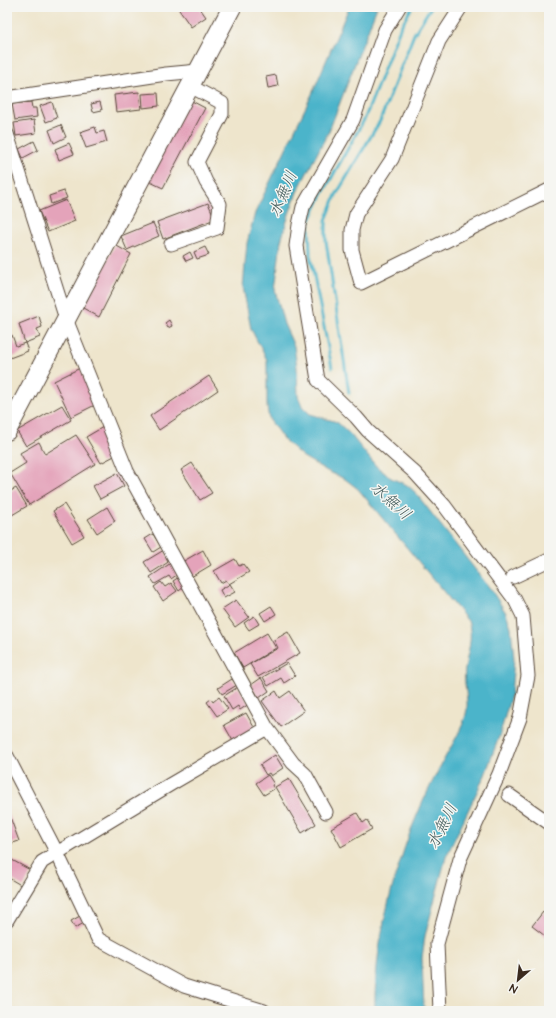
<svg xmlns="http://www.w3.org/2000/svg" width="556" height="1018" font-family="'Architects Daughter','Klee One',sans-serif">
  <style>
    .water { fill: #4cb4ca; stroke: #446f74 }
    .lines { fill: none; stroke-linecap: round; stroke-linejoin: round }
    .stream { stroke: #4cb4ca; stroke-width: 3 }
    .building { fill: #e4a3ba }
    .street-casing { stroke: #564638; stroke-width: 15 }
    .secondary-casing { stroke: #564638; stroke-width: 20 }
    .street { stroke: #fff; stroke-width: 13 }
    .secondary { stroke: #fff; stroke-width: 18 }
    .labels { text-anchor: middle; dominant-baseline: central; stroke-width: 3; stroke-linejoin: round; paint-order: stroke }
    .water-label { font-size: 16px; font-style: italic; fill: #415a5a; stroke: #f6f6f2 }
  </style>
  <rect width="100%" height="100%" fill="#f6f6f2"/>
  <filter id="ink" filterUnits="userSpaceOnUse"><feTurbulence type="fractalNoise" baseFrequency=".025" numOctaves="2"/><feDisplacementMap in="SourceGraphic" scale="8" xChannelSelector="R" yChannelSelector="G"/><feConvolveMatrix kernelMatrix="1 2 1 2 8 2 1 2 1" color-interpolation-filters="sRGB"/></filter>
  <filter id="wash" filterUnits="userSpaceOnUse"><feTurbulence type="fractalNoise" baseFrequency=".012" numOctaves="4" result="noise"/><feDisplacementMap in="SourceGraphic" scale="16" xChannelSelector="R" yChannelSelector="G"/><feGaussianBlur stdDeviation="0.9" result="paint"/><feColorMatrix in="noise" values="0 0 0 0 0 0 0 0 0 0 0 0 0 0 0 0 0 1.4 0 .05"/><feComposite in="paint" operator="in"/></filter>
  <g filter="url(#wash)">
    <rect width="100%" height="100%" fill="#eee5cc"/>
    <!-- water -->
    <path class="water" d="M349,7H377L329,131L297,192L289,214L281,241L275,290L284,324L294,346L297,367L298,396L302,406L310,414L337,422L350,434L376,466L391,478L407,485L415,492L492,591L506,613L511,627L514,659L511,695L500,734L485,775L446,857L425,936L422,958L424,1011H375C374,960 385,907 401,859C410,829 424,797 439,769C447,752 465,727 467,709C468,696 463,682 465,669C467,653 474,638 468,621L358,489L345,479L327,471L302,456L284,440L269,419L267,407V360L251,329L243,287L247,243L255,213L312,94Z"/>
    <g class="lines">
      <!-- stream -->
      <path class="stream" d="M332,368L310,255L309,222L322,195L365,118L400,28L412,7
        M349,393L326,241V220L336,195L380,121L414,34L431,7"/>
    </g>
    <g id="blocks">
      <!-- building -->
      <path class="building" d="M177,7H199L206,17L191,27Z
        M276,75L278,86L268,88L266,77Z
        M139,92L141,109L116,112L114,95Z
        M158,93L159,106L143,108L142,94Z
        M188,99L205,108L163,188L146,180Z
        M31,102L32,108H36L37,117L15,120L12,104Z
        M52,102L57,118L46,122L40,106Z
        M100,102L102,110L93,112L91,104Z
        M34,120L36,133L16,136L14,123Z
        M61,125L66,137L54,143L49,130Z
        M95,127L97,133L104,131L107,142L86,148L80,132Z
        M34,141L38,150L23,158L19,149Z
        M69,143L74,154L59,160L55,149Z
        M64,191L67,198L51,204L49,196Z
        M66,200L75,221L48,232L39,211Z
        M208,203L215,219L163,239L157,222Z
        M153,223L159,236L127,250L121,236Z
        M115,245L131,254L99,317L83,308Z
        M205,247L209,255L197,259L194,252Z
        M190,252L193,258L186,261L183,256Z
        M39,316L42,327L37,329L40,337L25,343L19,324Z
        M169,320L172,326L168,328L165,323Z
        M12,335L16,346L25,343L28,351L7,359V336Z
        M80,368L97,404L71,417L54,381Z
        M209,376L218,390L159,430L150,416Z
        M62,405L71,420L26,446L17,431Z
        M103,427L118,454L101,463L86,437Z
        M76,435L95,464L29,505L10,473L26,463L20,453L39,442L45,454Z
        M192,463L212,493L200,500L181,470Z
        M117,473L124,486L100,499L93,486Z
        M16,488L27,506L7,518V493Z
        M64,504L84,536L72,543L53,511Z
        M107,507L115,521L97,533L88,519Z
        M153,534L161,547L153,552L145,539Z
        M164,550L170,561L151,573L144,562Z
        M203,550L211,565L191,577L182,562Z
        M235,559L239,566L243,564L249,572L229,584L226,580L221,583L214,571Z
        M171,563L178,574L171,579L169,576L155,584L150,577Z
        M179,577L185,586L179,591L173,581Z
        M161,582L165,587L171,583L177,591L163,601L154,587Z
        M230,584L235,592L224,598L220,590Z
        M236,600L249,617L235,627L222,609Z
        M271,606L276,614L265,621L260,613Z
        M254,616L259,624L249,630L244,623Z
        M288,632L300,653L258,677L250,664L278,648L274,640Z
        M267,633L276,648L243,668L234,653Z
        M287,663L295,676L284,683L281,678L268,686L263,677Z
        M261,678L269,691L259,698L251,685Z
        M232,679L237,685L222,694L218,688Z
        M238,687L249,704L240,710L238,706L232,710L224,696Z
        M276,691L280,698L290,691L304,711L281,727L262,701Z
        M219,697L228,709L217,716L207,702L211,699L213,702Z
        M246,713L255,729L233,741L224,725Z
        M275,755L283,768L271,776L269,773L266,775L260,765Z
        M268,775L274,784L272,785L274,789L264,795L256,783Z
        M289,779L316,824L302,833L275,787Z
        M7,809L19,841L7,845Z
        M357,813L363,823L367,820L372,829L341,847L331,828Z
        M12,860L32,871L24,887L7,877V870Z
        M543,912L549,917V939L532,926Z
        M80,916L84,923L75,928L71,921Z"/>
    </g>
  </g>
  <g filter="url(#ink)">
    <use href="#blocks" fill-opacity="0" stroke="#564638" stroke-width="1"/>
    <g class="lines">
      <!-- street casing -->
      <g class="street-casing">
        <path id="street" d="M399,7L385,30L353,120L303,207L299,225L296,246L318,380L356,417L368,431L415,473L444,505L515,600L523,616L528,676L520,718L499,774L460,859L437,944L440,1011
          M461,7L439,41L392,159L356,214L352,230V250L361,283L549,190
          M7,98L166,74L198,71
          M7,134L66,319L127,471L267,728L293,763L305,774L326,812
          M171,244L217,228L220,204L206,182L197,162L222,114V103L190,86
          M513,577L549,560
          M7,756L57,853L98,939L184,986L264,1011
          M509,795L549,823
          M7,920L42,862L171,784L267,728"/>
      </g>
      <!-- secondary casing -->
      <g class="secondary-casing">
        <path id="secondary" d="M7,431L232,7"/>
      </g>
      <!-- street -->
      <use href="#street" class="street"/>
      <!-- secondary -->
      <use href="#secondary" class="secondary"/>
    </g>
  </g>
  <g class="labels">
    <!-- water labels -->
    <g class="water-label">
      <text transform="translate(283 194) rotate(-67)">水無川</text>
      <text transform="translate(391 501) rotate(42)">水無川</text>
      <text transform="translate(442 826) rotate(-64)">水無川</text>
    </g>
  </g>
  <!-- margin -->
  <rect width="556" height="1018" fill="none" stroke="#f6f6f2" stroke-width="24"/>
  <!-- north arrow -->
  <g transform="translate(518 980) rotate(208)" stroke="#f6f6f2" stroke-width="3" paint-order="stroke">
  <path d="M0-3L7 15L0 10L-7 15Z" fill="#3b2a1e"/>
  <text y="-6" font-size="11" font-weight="bold" text-anchor="middle" fill="#3b2a1e">N</text>
  </g>
</svg>
